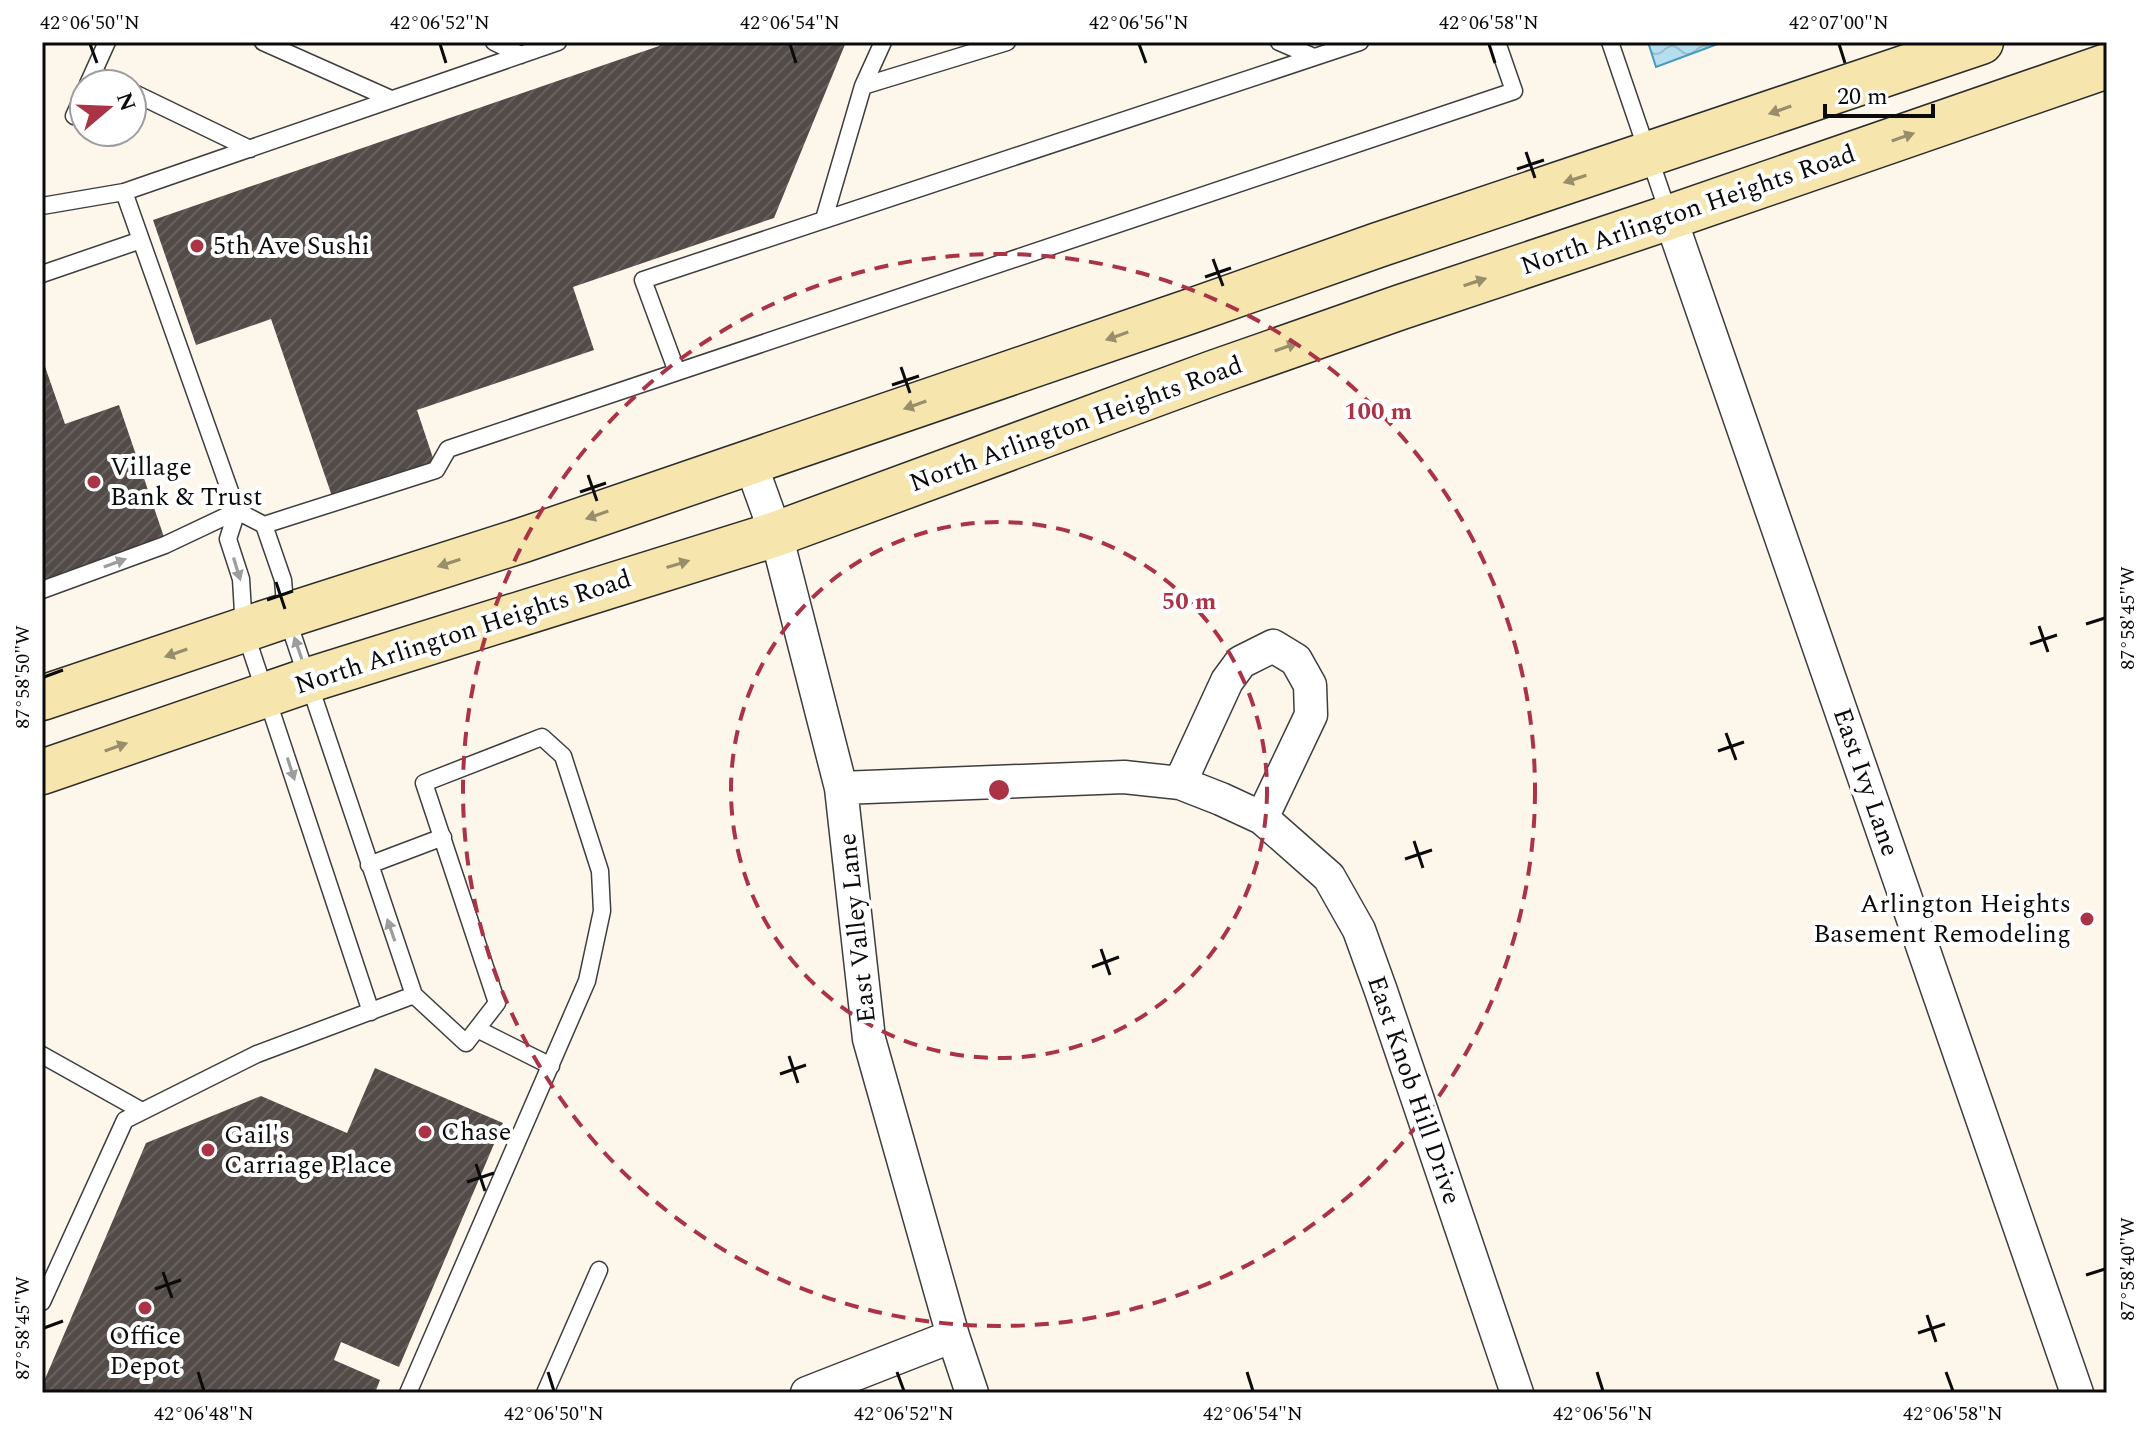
<svg xmlns="http://www.w3.org/2000/svg" width="2149" height="1435" font-family="Spectral,serif">
  <style>
    .water { fill: url(#water-waves); stroke: #459abd; stroke-width: 2 }
    .building { fill: url(#building-hatch) }
    .lines { fill: none; stroke-linecap: round; stroke-linejoin: round }
    .lane-casing { stroke: #3e3e3e; stroke-width: 19 }
    .street-casing { stroke: #3e3e3e; stroke-width: 35 }
    .secondary-casing { stroke: #2d2d2d; stroke-width: 47 }
    .lane { stroke: #fff; stroke-width: 16 }
    .street { stroke: #fff; stroke-width: 32 }
    .secondary { stroke: #f6e6ad; stroke-width: 44 }
    .oneway { fill: #988e6c }
    .oneway2 { fill: #9d9d9d }
    .ticks { fill: none; stroke: #0b0b0b; stroke-width: 3 }
    .ring { fill: none; stroke: #aa3346; stroke-width: 4; stroke-dasharray: 14 10 }
    .poi-dot { fill: #aa3346; stroke: #fff; stroke-width: 3 }
    .labels { text-anchor: middle; dominant-baseline: central; stroke-width: 8; stroke-linejoin: round; paint-order: stroke }
    .street-label { font-size: 26px; fill: #0b0b0b; stroke: #fff }
    .poi-label { font-size: 26px; fill: #0b0b0b; stroke: #fff; text-anchor: start }
    .centre { fill: #aa3346; stroke: #fff; stroke-width: 4 }
    .ring-label { font-size: 24px; text-anchor: middle; font-weight: bold; fill: #aa3346; stroke: #fff; stroke-width: 8; stroke-linejoin: round; paint-order: stroke }
    .neatline { fill: none; stroke: #0b0b0b; stroke-width: 3 }
    .ticks-label { font-size: 20px; text-anchor: middle; fill: #0b0b0b }
  </style>
  <defs>
    <pattern id="water-waves" width="16" height="10" patternUnits="userSpaceOnUse" patternTransform="scale(2)"><rect width="16" height="10" fill="#b5dfee"/><path d="M0 5q4-4 8 0t8 0" fill="none" stroke="#9abecb"/></pattern>
    <pattern id="building-hatch" width="6" height="6" patternUnits="userSpaceOnUse" patternTransform="scale(2)"><rect width="6" height="6" fill="#524b48"/><path d="M-1 1l2-2M0 6l6-6M5 7l2-2" fill="none" stroke="#66605e"/></pattern>
  </defs>
  <rect width="100%" height="100%" fill="#fdf7eb"/>
  <!-- water -->
  <path class="water" d="M1648,42H1723L1656,67Z"/>
  <!-- building -->
  <path class="building" d="M661,42H846L774,218L573,287L594,350L417,410L436,467L334,502L271,319L196,345L153,220L659,46Z
    M42,358L65,424L119,405L165,540L42,582Z
    M375,1068L503,1123L399,1367L341,1342L334,1360L380,1380L375,1393H42V1386L146,1143L261,1096L347,1133Z"/>
  <g class="lines">
    <!-- lane casing -->
    <g class="lane-casing">
      <path id="lane" d="M263,42L391,99
        M494,42L521,55
        M1279,42L1314,57
        M1610,42L1669,215
        M93,73L115,84
        M88,84L107,42
        M863,86L883,42
        M132,92L250,149
        M74,116L84,94
        M124,192L237,511L228,539L241,579L244,629L371,1012
        M42,206L124,192L558,42
        M824,219L863,86L1007,42
        M42,274L141,240
        M677,372L643,280L1360,42
        M237,511L264,525L283,580L286,615L414,995L466,1043L497,1003L424,783L542,737L563,756L600,871L602,911L587,981L408,1393
        M264,525L436,470L448,449L1514,91L1497,42
        M42,590L165,545L237,511
        M369,865L443,837
        M477,1029L551,1066
        M42,1055L142,1111
        M42,1302L125,1120L257,1054L414,995
        M545,1393L599,1270"/>
    </g>
    <!-- street casing -->
    <g class="street-casing">
      <path id="street" d="M1670,217L2077,1393
        M750,462L776,534L841,788L869,1039L953,1336L972,1393
        M1180,783L1227,681L1241,662L1273,646L1296,660L1310,685L1311,715L1262,818
        M841,788L1124,777L1180,783L1221,799L1262,818L1329,877L1359,930L1381,991L1517,1393
        M807,1393L953,1336"/>
    </g>
    <!-- secondary casing -->
    <g class="secondary-casing">
      <path id="secondary" d="M42,698L276,619L523,540L1191,311L1378,245L1981,42
        M42,772L309,680L776,534L1213,373L1401,307L1670,217L2107,66"/>
    </g>
    <!-- lane -->
    <use href="#lane" class="lane"/>
    <!-- street -->
    <use href="#street" class="street"/>
    <!-- secondary -->
    <use href="#secondary" class="secondary"/>
  </g>
  <!-- one-way arrows -->
  <defs><path id="oneway-solid" d="M-6-.8H1V-3.2L6.5 0L1 3.2V.8H-6Z" transform="scale(2)"/></defs>
  <g class="oneway">
    <use href="#oneway-solid" transform="translate(1780 110) rotate(161)"/>
    <use href="#oneway-solid" transform="translate(1903 137) rotate(-19)"/>
    <use href="#oneway-solid" transform="translate(1575 179) rotate(162)"/>
    <use href="#oneway-solid" transform="translate(1475 282) rotate(-18)"/>
    <use href="#oneway-solid" transform="translate(1117 336) rotate(161)"/>
    <use href="#oneway-solid" transform="translate(1286 347) rotate(-19)"/>
    <use href="#oneway-solid" transform="translate(915 405) rotate(161)"/>
    <use href="#oneway-solid" transform="translate(597 515) rotate(161)"/>
    <use href="#oneway-solid" transform="translate(449 563) rotate(162)"/>
    <use href="#oneway-solid" transform="translate(678 564) rotate(-17)"/>
    <use href="#oneway-solid" transform="translate(176 653) rotate(161)"/>
    <use href="#oneway-solid" transform="translate(116 747) rotate(-19)"/>
  </g>
  <g class="oneway2">
    <use href="#oneway-solid" transform="translate(115 563) rotate(-20)"/>
    <use href="#oneway-solid" transform="translate(237 569) rotate(73)"/>
    <use href="#oneway-solid" transform="translate(298 648) rotate(-109)"/>
    <use href="#oneway-solid" transform="translate(291 769) rotate(72)"/>
    <use href="#oneway-solid" transform="translate(391 930) rotate(-109)"/>
  </g>
  <!-- ticks -->
  <path class="ticks" d="M90,44L97,63M440,44L446,63M790,44L796,63M1139,44L1146,63M1489,44L1495,63M1839,44L1845,63M1526,152L1535,178M1517,169L1544,160M1213,259L1223,286M1205,277L1231,268M901,367L910,393M892,385L919,376M588,475L597,501M580,492L606,483M276,582L285,609M267,600L293,591M2086,624L2105,618M2039,626L2048,652M2030,644L2057,635M44,677L63,670M1726,733L1736,760M1718,751L1744,742M1414,841L1423,868M1405,859L1432,850M1101,949L1110,975M1092,967L1119,957M789,1056L798,1083M780,1074L806,1065M476,1164L485,1191M467,1182L494,1173M163,1272L172,1298M2086,1275L2105,1269M155,1289L181,1280M1927,1315L1936,1342M44,1328L63,1321M1918,1333L1945,1324M198,1372L204,1391M548,1372L554,1391M897,1372L904,1391M1247,1372L1253,1391M1597,1372L1603,1391M1946,1372L1953,1391"/>
  <!-- distance rings -->
  <g class="ring">
    <circle cx="999" cy="790" r="268"/>
    <circle cx="999" cy="790" r="536"/>
  </g>
  <!-- markers -->
  <g class="poi-dot">
    <circle cx="197" cy="246" r="8"/>
    <circle cx="94" cy="482" r="8"/>
    <circle cx="2087" cy="919" r="8"/>
    <circle cx="425" cy="1132" r="8"/>
    <circle cx="208" cy="1150" r="8"/>
    <circle cx="145" cy="1308" r="8"/>
  </g>
  <g class="labels">
    <!-- street labels -->
    <g class="street-label">
      <text transform="translate(1688 210) rotate(-19)">North Arlington Heights Road</text>
      <text transform="translate(1076 424) rotate(-20)">North Arlington Heights Road</text>
      <text transform="translate(463 632) rotate(-18)">North Arlington Heights Road</text>
      <text transform="translate(1866 782) rotate(71)">East Ivy Lane</text>
      <text transform="translate(857 928) rotate(-96)">East Valley Lane</text>
      <text transform="translate(1414 1090) rotate(71)">East Knob Hill Drive</text>
    </g>
    <!-- poi labels -->
    <g class="poi-label">
      <text x="213" y="246">5th Ave Sushi</text>
      <text x="110" y="467">Village<tspan x="110" dy="30">Bank &amp; Trust</tspan></text>
      <text x="2071" y="904" text-anchor="end">Arlington Heights<tspan x="2071" dy="30">Basement Remodeling</tspan></text>
      <text x="441" y="1132">Chase</text>
      <text x="224" y="1135">Gail's<tspan x="224" dy="30">Carriage Place</tspan></text>
      <text x="145" y="1336" text-anchor="middle">Office<tspan x="145" dy="30">Depot</tspan></text>
    </g>
  </g>
  <circle cx="999" cy="790" r="12" class="centre"/>
  <g class="ring-label">
    <text x="1378" y="419">100 m</text>
    <text x="1189" y="609">50 m</text>
  </g>
  <!-- border -->
  <rect width="2149" height="1435" fill="none" stroke="#ffffff" stroke-width="88"/>
  <!-- north arrow -->
  <g transform="translate(108 108) rotate(71)"><circle r="38" fill="#ffffff" stroke="#9d9d9d" stroke-width="2"/>
  <path d="M0-6L14 30L0 20L-14 30Z" fill="#aa3346"/>
  <text y="-12" font-size="22" font-weight="bold" text-anchor="middle" fill="#0b0b0b">N</text>
  </g>
  <!-- scale -->
  <path d="M1825 104v12h108v-12" fill="none" stroke="#0b0b0b" stroke-width="4"/>
  <text x="1837" y="104" font-size="24" fill="#0b0b0b" stroke="#ffffff" stroke-width="6" paint-order="stroke">20 m</text>
  <rect x="44" y="44" width="2061" height="1347" class="neatline"/>
  <g class="ticks-label">
    <text x="90" y="29">42°06'50"N</text>
    <text x="440" y="29">42°06'52"N</text>
    <text x="790" y="29">42°06'54"N</text>
    <text x="1139" y="29">42°06'56"N</text>
    <text x="1489" y="29">42°06'58"N</text>
    <text x="1839" y="29">42°07'00"N</text>
    <text transform="translate(2127 618) rotate(-90)" y="7">87°58'45"W</text>
    <text transform="translate(22 677) rotate(-90)" y="7">87°58'50"W</text>
    <text transform="translate(2127 1269) rotate(-90)" y="7">87°58'40"W</text>
    <text transform="translate(22 1328) rotate(-90)" y="7">87°58'45"W</text>
    <text x="204" y="1420">42°06'48"N</text>
    <text x="554" y="1420">42°06'50"N</text>
    <text x="904" y="1420">42°06'52"N</text>
    <text x="1253" y="1420">42°06'54"N</text>
    <text x="1603" y="1420">42°06'56"N</text>
    <text x="1953" y="1420">42°06'58"N</text>
  </g>
</svg>
